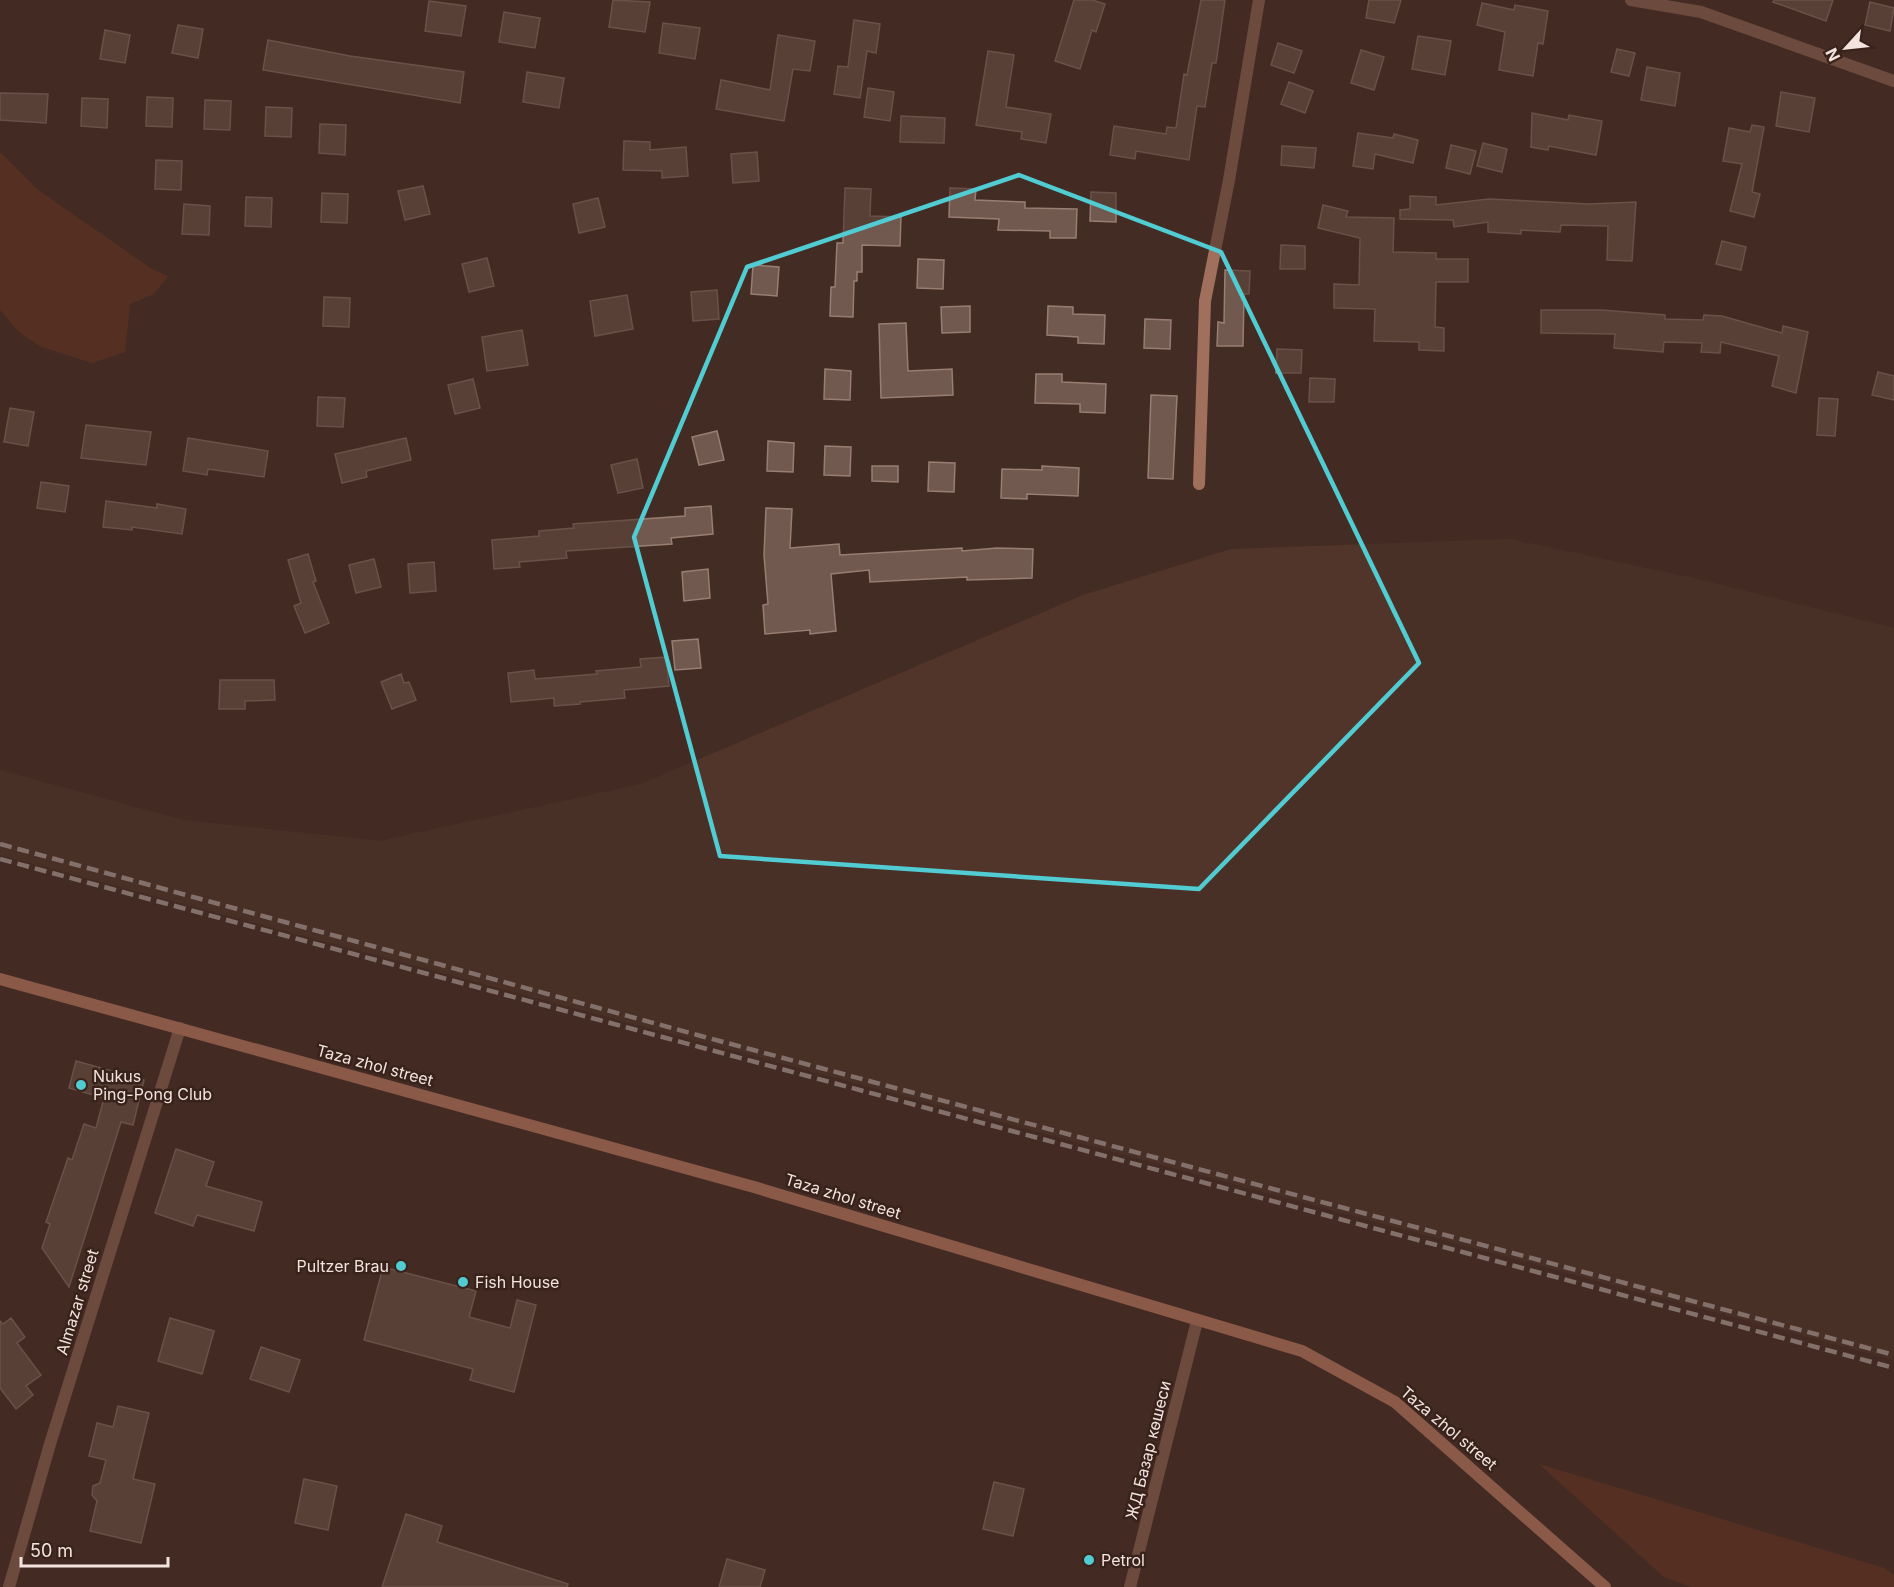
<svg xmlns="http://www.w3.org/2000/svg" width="1894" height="1587" font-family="Inter,sans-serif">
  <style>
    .built { fill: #51352a }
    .green { fill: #6a3520 }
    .building { fill: #71594f; stroke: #987d73; stroke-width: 1.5 }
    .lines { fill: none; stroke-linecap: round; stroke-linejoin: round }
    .minor { stroke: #a1705d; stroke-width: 12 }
    .secondary { stroke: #df9173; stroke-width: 12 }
    .rail { stroke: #d3c3be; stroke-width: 4.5; stroke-dasharray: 12 6; stroke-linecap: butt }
    .marked { fill: none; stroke: #51ccd2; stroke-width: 4.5; stroke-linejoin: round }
    .poi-dot { fill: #51ccd2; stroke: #38221a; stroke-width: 2 }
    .labels { text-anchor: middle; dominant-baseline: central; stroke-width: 5; stroke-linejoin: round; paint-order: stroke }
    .street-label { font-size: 16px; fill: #f2e3de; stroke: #38221a }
    .poi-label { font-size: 16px; fill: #f2e3de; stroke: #38221a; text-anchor: start }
  </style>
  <rect width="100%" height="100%" fill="#432c24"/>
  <!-- built -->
  <path class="built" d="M1510,539L1702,580L1894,628V1360L0,855V770L183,820L379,841L641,784L1083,595L1231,549Z"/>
  <!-- green -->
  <path class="green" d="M0,152L38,190L152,269L168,276L154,294L130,304L125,352L92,363L39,346L18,331L0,310Z
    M1539,1464L1884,1568L1894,1575V1587H1692L1664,1577Z"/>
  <!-- building -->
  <path class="building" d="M613,0L650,2L645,32L609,27Z
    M1074,0H1092L1105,4L1096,32L1092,30L1080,69L1055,61Z
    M1201,0H1225L1216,63H1212L1205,107L1197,106L1189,160L1136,151L1135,159L1110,155L1114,126L1166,134L1167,127L1176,128L1184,74L1187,75Z
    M1369,0H1401L1394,23L1366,18Z
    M1774,0H1833L1826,21L1773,2Z
    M429,1L466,6L461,36L425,31Z
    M1870,2L1894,8L1890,31L1865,25Z
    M1482,3L1514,10L1515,5L1548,11L1543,44L1538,43L1533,76L1499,70L1505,32L1477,25Z
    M504,12L540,18L535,48L499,42Z
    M854,20L880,24L876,53L867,51L860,98L834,94L838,66L848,67Z
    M663,23L700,28L695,59L659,53Z
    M178,25L203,29L198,58L172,53Z
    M105,30L130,35L125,63L100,59Z
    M778,35L815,41L810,71L793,69L784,121L716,109L721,80L770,90Z
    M1418,36L1451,41L1445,75L1412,69Z
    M268,40L350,56L464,72L460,103L263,70Z
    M1278,43L1302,51L1294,73L1271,65Z
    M1617,49L1635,53L1629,76L1611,72Z
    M1361,50L1384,57L1374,90L1351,83Z
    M988,51L1014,55L1006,107L1051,114L1046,143L1021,139L1022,132L976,125Z
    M1647,67L1680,73L1675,106L1641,100Z
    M527,72L564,78L559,108L523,102Z
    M1289,82L1313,91L1305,113L1281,104Z
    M868,88L894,92L890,121L864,117Z
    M1781,92L1815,98L1809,132L1776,126Z
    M0,93L48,94L46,123L0,120Z
    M147,97L173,98L172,127L146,126Z
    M82,98L108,99L107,128L81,126Z
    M205,100L231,101L230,130L204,129Z
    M266,107L292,108L291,137L265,136Z
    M1532,113L1568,120L1569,115L1602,121L1596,155L1549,146L1548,150L1531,147Z
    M901,116L945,118L944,143L900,142Z
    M320,124L346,125L345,155L319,153Z
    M1752,125L1764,127L1752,192L1760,194L1754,217L1730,211L1742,164L1723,161L1729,128L1750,132Z
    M1358,133L1393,138L1394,134L1418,140L1413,163L1375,154L1373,169L1353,166Z
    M624,141L650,142V150L686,147L688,176L662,178V171L623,170Z
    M1483,143L1507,149L1502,172L1477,166Z
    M1451,145L1476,151L1470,174L1446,168Z
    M1282,146L1316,148L1314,168L1281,165Z
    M757,152L759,181L733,183L731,154Z
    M156,160L182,161L181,190L155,189Z
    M423,186L430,214L405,220L398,191Z
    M845,188L871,189L870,216L901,217L900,246L862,245V272H857V281H854L853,317L830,316L831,287H835L837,243H843Z
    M950,188L976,189L975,200L1025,202V208L1077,209L1076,238H1050V231L998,230L999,219L949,217Z
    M1091,192L1116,193V222L1090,221Z
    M322,193L348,194L347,223L321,222Z
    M1410,196L1436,197V205L1489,199L1589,204L1636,202L1632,261L1607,260L1608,226L1561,225L1560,232L1521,230V234L1488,232V222L1454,227L1453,220L1400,219V210L1410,209Z
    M246,197L272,198L271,227L245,226Z
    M598,198L605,227L579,233L573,204Z
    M184,204L210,206L209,235L182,234Z
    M1323,205L1348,211L1346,217L1394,218L1393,252L1436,253V259H1468V282H1436L1435,327L1444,328V351L1419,350V342L1374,341L1375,309L1334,308V284L1359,285L1360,238L1318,228Z
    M1722,241L1746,247L1741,270L1716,264Z
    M1281,245L1305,246V269H1280Z
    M487,258L494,286L469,292L462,264Z
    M918,259L944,260L943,289L917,288Z
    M753,265L779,267L777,296L751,294Z
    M1225,270L1250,271L1249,294H1244L1243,346H1217L1218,322L1224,323Z
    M717,290L719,319L693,321L691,292Z
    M627,295L633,329L595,336L590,301Z
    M324,297L350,298L349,327L323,326Z
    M970,306V332L942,333L941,307Z
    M1048,306L1073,307V314L1105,315L1104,344L1078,343V337L1047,335Z
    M1541,310H1602L1665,315V319L1703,320L1704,315L1722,316L1782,333L1783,326L1808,332L1796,393L1772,386L1779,356L1721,342L1720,353L1701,352L1702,343L1664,342L1663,352L1614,348L1615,334L1541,333Z
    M1145,319L1171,320L1170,349L1144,348Z
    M906,323L908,371L952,369L953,395L881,398L879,324Z
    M522,330L528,365L487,371L482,337Z
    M1277,349L1302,350L1301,373H1276Z
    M825,369L851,371L850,400L824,399Z
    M1878,372L1894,376V400L1872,395Z
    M1036,374H1062V382L1106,384L1105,413L1080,412V404L1035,403Z
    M1310,378L1335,379L1334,402H1309Z
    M473,379L480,408L455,414L448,385Z
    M1151,395L1177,396L1173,479L1148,478Z
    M318,397L345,398L343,427L317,426Z
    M1819,398L1838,399L1835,436L1817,435Z
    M10,408L34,412L28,446L4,442Z
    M86,425L151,432L146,465L81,458Z
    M717,431L724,460L699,465L692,437Z
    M188,438L268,451L264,477L208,469L207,475L183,471Z
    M406,438L411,460L366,471L367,477L342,483L335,454Z
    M768,441L794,443L793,472L767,471Z
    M825,446L851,447L850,476L824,475Z
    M637,459L643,488L618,493L611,465Z
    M929,462L955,463L954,492L928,491Z
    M872,466H898V482L872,481Z
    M1042,466L1079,468L1078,496L1027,494V499L1001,498L1002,469L1042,470Z
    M41,482L69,486L65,512L37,508Z
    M106,501L157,508V504L186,509L182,534L132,527V530L103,527Z
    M711,506L713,534L671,538L672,544L566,551L567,558L519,562L520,567L494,569L492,540L539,536V531L574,528L573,524L685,516V508Z
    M766,508L792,509L790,548L839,544L840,555L962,548V551L997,548L1033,549L1032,578L967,580V577L870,582L869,570L831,574L836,631L810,634V630L765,634L763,605L768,604L764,555Z
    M308,554L316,581L313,582L329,623L305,633L294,606L301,603L288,560Z
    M374,559L381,587L356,593L349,565Z
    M434,562L436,591L410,593L408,564Z
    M708,569L710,598L684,601L682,572Z
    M698,639L701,668L675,670L672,641Z
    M666,657L669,686L624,690L625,698L580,702V704L554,706V698L511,702L508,673L534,670L535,679L597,674L596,671L641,667L640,659Z
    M401,674L404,683L409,682L416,700L392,709L381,682Z
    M220,680H274L275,700L245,701V709H219Z
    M76,1061L144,1080L133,1125L121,1122L69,1287L42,1248L50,1224L46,1222L68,1158L72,1160L84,1124L96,1128L104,1098L69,1088Z
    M176,1149L214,1162L206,1186L262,1202L254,1231L197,1215L193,1226L155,1213Z
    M383,1267L476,1291L469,1317L510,1328L517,1300L536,1305L514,1392L470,1380L473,1369L364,1340Z
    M11,1318L25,1337L17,1343L41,1375L26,1386L33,1395L16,1409L0,1388V1321L3,1324Z
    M170,1318L214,1331L202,1374L158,1361Z
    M261,1347L300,1360L289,1392L250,1379Z
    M118,1406L149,1413L133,1479L155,1484L141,1543L90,1531L97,1501L92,1495L93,1486L100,1483L106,1460L89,1456L97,1423L113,1427Z
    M304,1479L337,1486L328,1530L295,1523Z
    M994,1482L1024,1489L1013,1536L983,1529Z
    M406,1514L442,1526L437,1542L568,1584L567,1587H382Z
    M727,1559L765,1570L760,1587H719Z"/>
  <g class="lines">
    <!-- minor -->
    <path class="minor" d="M1631,0L1701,12L1894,81
      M1199,484L1205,301L1229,180L1259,0
      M9,1587L50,1444L180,1028
      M1130,1587L1197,1321"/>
    <!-- secondary -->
    <path class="secondary" d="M0,979L754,1187L1302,1351L1395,1402L1605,1587"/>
    <!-- rail -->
    <path class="rail" d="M0,844L701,1036L1894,1355
      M0,859L1894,1368"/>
  </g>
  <!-- marked area -->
  <path d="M0 0H1894V1587H0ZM1019,175L1221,252L1419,663L1199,889L720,856L634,537L747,267Z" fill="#432c24" fill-opacity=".55" fill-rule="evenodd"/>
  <path class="marked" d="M1019,175L1221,252L1419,663L1199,889L720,856L634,537L747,267Z"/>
  <!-- markers -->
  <g class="poi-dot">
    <circle cx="81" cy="1085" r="6"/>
    <circle cx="401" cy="1266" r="6"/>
    <circle cx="463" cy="1282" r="6"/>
    <circle cx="1089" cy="1560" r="6"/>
  </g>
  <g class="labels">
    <!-- street labels -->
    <g class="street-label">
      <text transform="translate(375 1065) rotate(15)">Taza zhol street</text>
      <text transform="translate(843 1196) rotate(17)">Taza zhol street</text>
      <text transform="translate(77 1302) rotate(-73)">Almazar street</text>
      <text transform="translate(1449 1428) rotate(40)">Taza zhol street</text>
      <text transform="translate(1148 1450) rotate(-76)">ЖД Базар көшеси</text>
    </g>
    <!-- poi labels -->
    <g class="poi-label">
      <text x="93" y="1076">Nukus<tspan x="93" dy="18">Ping-Pong Club</tspan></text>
      <text x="389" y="1266" text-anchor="end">Pultzer Brau</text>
      <text x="475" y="1282">Fish House</text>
      <text x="1101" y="1560">Petrol</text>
    </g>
  </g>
  <!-- north arrow -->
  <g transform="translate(1846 48) rotate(243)" stroke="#38221a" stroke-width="4.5" paint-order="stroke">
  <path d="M0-4.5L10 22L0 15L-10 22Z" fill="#f2e3de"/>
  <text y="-9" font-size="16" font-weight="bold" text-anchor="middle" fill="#f2e3de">N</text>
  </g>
  <!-- scale -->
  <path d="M21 1557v9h147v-9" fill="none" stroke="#f2e3de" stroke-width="3"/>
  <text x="30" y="1557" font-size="18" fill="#f2e3de" stroke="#38221a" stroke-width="4.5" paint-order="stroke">50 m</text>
</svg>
